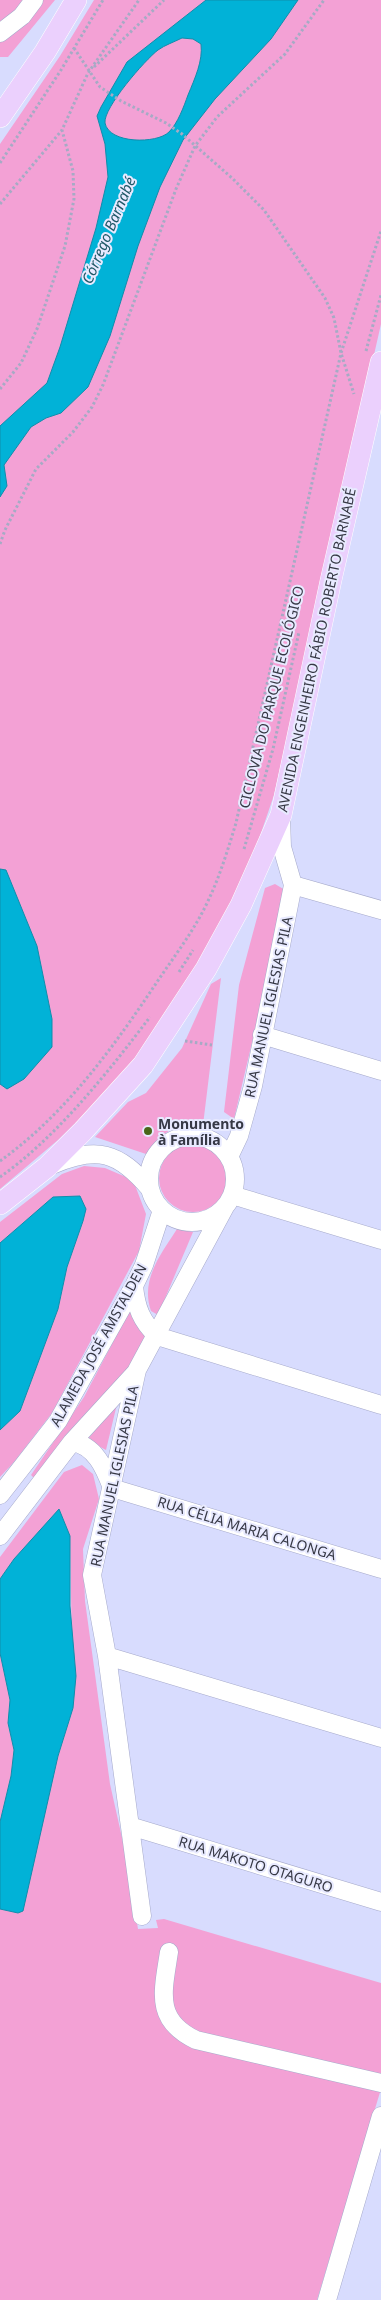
<svg xmlns="http://www.w3.org/2000/svg" width="381" height="2300" font-family="'Noto Sans',sans-serif">
  <style>
    .green { fill: #f3a1d5 }
    .water { fill: #01b2d7; stroke: #118dab; fill-rule: evenodd }
    .lines { fill: none; stroke-linecap: round; stroke-linejoin: round }
    .minor-casing { stroke: #a6aacb; stroke-width: 19 }
    .major-casing { stroke: #fff; stroke-width: 22 }
    .path { stroke: #a6aac5; stroke-width: 3; stroke-dasharray: 2.5 2.5; stroke-linecap: butt }
    .minor { stroke: #fff; stroke-width: 18 }
    .major { stroke: #ebd0fd; stroke-width: 21 }
    .poi-dot { fill: #496619; stroke: #e8eaff; stroke-width: 2 }
    .labels { text-anchor: middle; dominant-baseline: central; stroke-width: 4; stroke-linejoin: round; paint-order: stroke }
    .street-label { font-size: 14px; fill: #363845; stroke: #e8eaff }
    .poi-label { font-size: 14px; font-weight: bold; fill: #363845; stroke: #e8eaff; text-anchor: start }
    .water-label { font-size: 15px; font-style: italic; fill: #205968; stroke: #e8eaff }
  </style>
  <rect width="100%" height="100%" fill="#d8dcfe"/>
  <!-- green -->
  <path class="green" d="M0,0H55L8,57H0Z
    M94,0H381V324L274,795L249,868L209,947L144,1048L107,1092L58,1140L0,1189V144L60,56Z
    M275,884L285,890V902L234,1119L224,1112L239,985L265,888Z
    M221,978L203,1125C176,1122 161,1131 149,1155L95,1137L128,1102L146,1093L182,1048L211,984Z
    M159 1178a34 34 0 1 1 68 0a34 34 0 1 1-68 0Z
    M84,1166L105,1168L133,1180L146,1214L139,1251L52,1413L14,1462L0,1477V1430L20,1411L58,1309L67,1267L83,1221L26,1220L0,1243V1222L62,1174Z
    M177,1229L193,1232L158,1315L151,1311C140,1280 161,1254 177,1229Z
    M131,1308L146,1335L135,1361L34,1478L31,1475L84,1397Z
    M117,1404L106,1450L87,1440Z
    M82,1465L93,1474L99,1499L83,1549L85,1601L110,1784L127,1860L138,1929L158,1928L156,1920L164,1919L381,1983V2089L317,2300H0V1909L18,1913L58,1756L73,1708L70,1536L14,1559L0,1579V1557L64,1472Z
    M0,1653L10,1700L8,1724L14,1750L11,1776L0,1822Z"/>
  <!-- water -->
  <path class="water" d="M206,0H298L271,39L215,99L183,140L160,187L138,246L110,336L88,387L61,413L46,418L31,427L4,465L7,486L0,497V426L47,383L60,347L96,228L108,177L105,144L97,116L101,107L127,62ZM182,38L193,39L201,44C203,61 195,78 188,95C184,106 178,123 169,132C157,144 109,144 105,123C103,108 145,60 158,50C165,45 174,42 182,38Z
    M0,869L6,870L37,946L52,1019V1047L24,1079L7,1089L0,1084Z
    M80,1196L86,1209L83,1221L67,1267L58,1309L20,1411L0,1430V1243L53,1197Z
    M59,1509L70,1536V1606L76,1676L73,1708L58,1756L23,1911L18,1913L0,1909V1822L11,1776L14,1750L8,1723L10,1700L0,1653V1579L14,1559Z"/>
  <g class="lines">
    <!-- minor casing -->
    <g class="minor-casing">
      <path id="minor" d="M0,33L22,16L34,0
        M293,885L381,910
        M262,1035L381,1071
        M149 1179a43 43 0 1 1 86 0a43 43 0 1 1-86 0Z
        M229,1157L239,1136L253,1086L293,885L282,847L281,818
        M52,1165C97,1146 118,1151 150,1189
        M232,1195L381,1240
        M134,1286C136,1307 141,1321 157,1336L381,1405
        M72,1442C95,1445 105,1469 112,1488
        M112,1488L381,1569
        M0,1495L58,1421L134,1286L144,1265L162,1210
        M0,1536L72,1442L137,1371
        M107,1656L381,1738
        M130,1826L381,1902
        M142,1916L107,1656L92,1575L137,1370L226,1205
        M169,1952C163,1992 154,2020 196,2040L381,2083
        M327,2300L381,2116"/>
    </g>
    <!-- major casing -->
    <g class="major-casing">
      <path id="major" d="M0,117L45,52L76,0
        M0,1204L47,1167L83,1131L143,1065L206,969L241,905L281,815L331,580L381,362"/>
    </g>
    <!-- path -->
    <path class="path" d="M74,48L100,87L121,101L166,123L182,134L232,178L264,210L325,298L334,318L341,353L354,394
      M94,67L164,0
      M0,163L61,70L103,0
      M0,204L62,130
      M366,351L381,295
      M0,389L21,363L37,329L65,246L74,199L73,171L62,130L88,73L139,0
      M0,544L5,530L36,469L73,432L92,407L103,385L176,189L195,146L217,117L285,54L324,0
      M244,849L273,749L299,632
      M179,972L193,950
      M185,1041L212,1045
      M0,1161C66,1114 115,1045 159,979C176,954 195,929 208,901C220,876 228,849 236,823L341,353L381,231
      M0,1177C56,1138 109,1071 150,1017"/>
    <!-- minor -->
    <use href="#minor" class="minor"/>
    <!-- major -->
    <use href="#major" class="major"/>
  </g>
  <!-- markers -->
  <circle class="poi-dot" cx="148" cy="1131" r="5"/>
  <g class="labels">
    <!-- street labels -->
    <g class="street-label">
      <text transform="translate(316 650) rotate(-78)">AVENIDA ENGENHEIRO FÁBIO ROBERTO BARNABÉ</text>
      <text transform="translate(271 697) rotate(-76)">CICLOVIA DO PARQUE ECOLÓGICO</text>
      <text transform="translate(268 1007) rotate(-78)">RUA MANUEL IGLESIAS PILA</text>
      <text transform="translate(98 1345) rotate(-61)">ALAMEDA JOSÉ AMSTALDEN</text>
      <text transform="translate(114 1476) rotate(-78)">RUA MANUEL IGLESIAS PILA</text>
      <text transform="translate(247 1528) rotate(17)">RUA CÉLIA MARIA CALONGA</text>
      <text transform="translate(256 1864) rotate(17)">RUA MAKOTO OTAGURO</text>
    </g>
    <!-- poi labels -->
    <g class="poi-label">
      <text x="158" y="1123">Monumento<tspan x="158" dy="16">à Família</tspan></text>
    </g>
    <!-- water labels -->
    <g class="water-label">
      <text transform="translate(108 230) rotate(-67)">Córrego Barnabé</text>
    </g>
  </g>
</svg>
